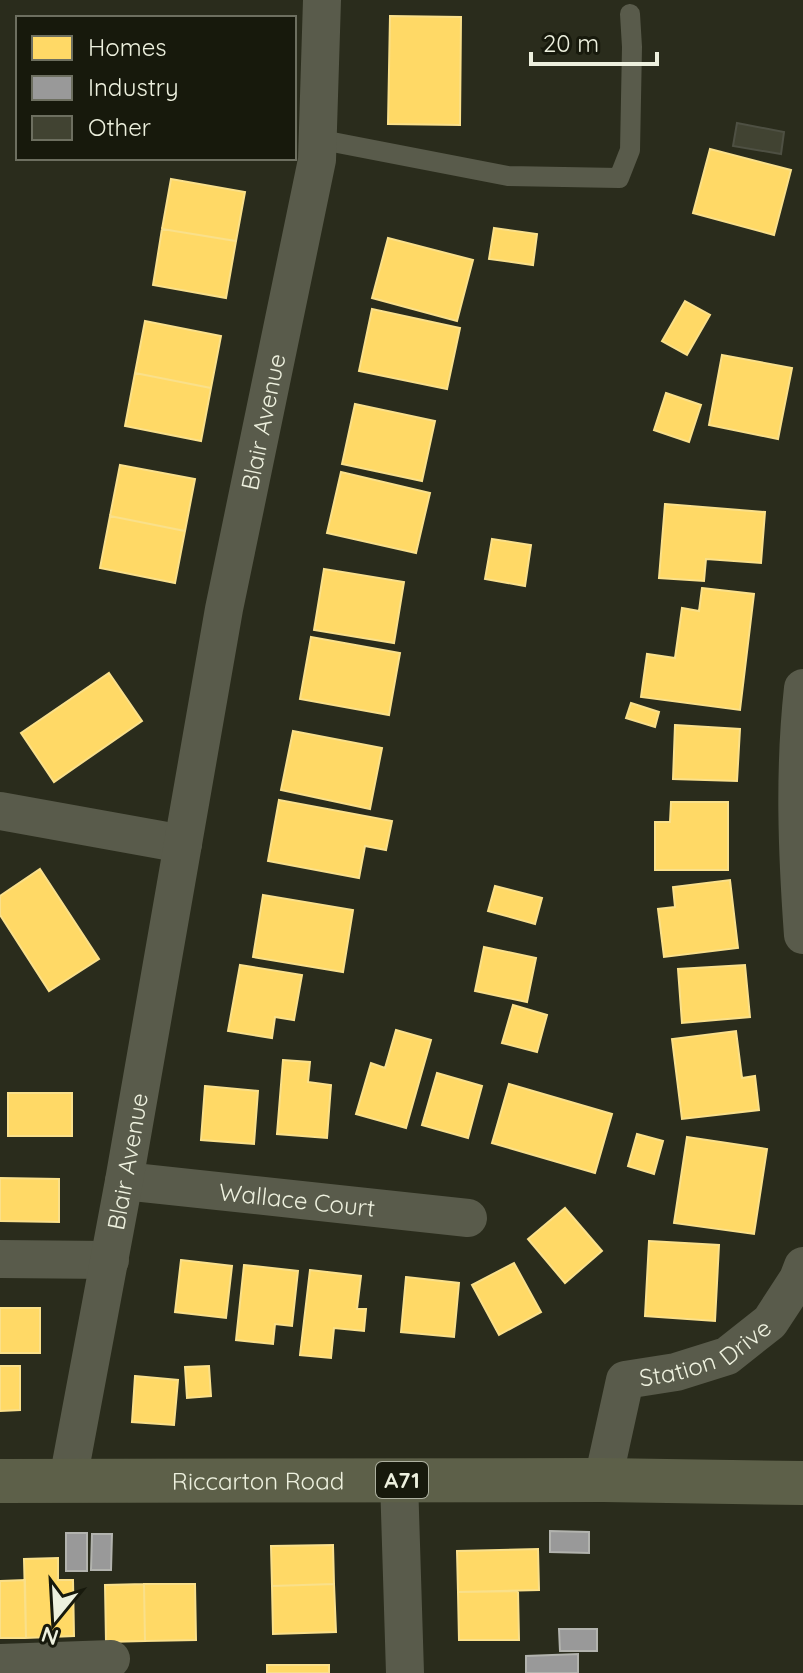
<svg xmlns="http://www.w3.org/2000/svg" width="803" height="1673" font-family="Quicksand,sans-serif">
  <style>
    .homes { fill: #ffd966; stroke: #fae08a; stroke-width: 2 }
    .industry { fill: #999; stroke: #b2b3ae; stroke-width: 2 }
    .building { fill: #414332; stroke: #4e5043; stroke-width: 2 }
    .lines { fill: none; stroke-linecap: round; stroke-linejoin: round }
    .lane { stroke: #595b4b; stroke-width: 20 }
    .street { stroke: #595b4b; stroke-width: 38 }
    .primary { stroke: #5d6049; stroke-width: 44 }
    .labels { text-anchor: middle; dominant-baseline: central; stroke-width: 8; stroke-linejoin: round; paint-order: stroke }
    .shield { fill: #17190c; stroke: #adb09f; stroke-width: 2 }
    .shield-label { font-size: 22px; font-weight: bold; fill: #edf0de }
    .street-label { font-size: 24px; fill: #edf0de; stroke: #17190c }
  </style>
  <rect width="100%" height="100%" fill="#2a2c1c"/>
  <!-- homes -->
  <path class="homes" d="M390,16L461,17L460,125L388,124Z
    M710,149L791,170L774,235L693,213Z
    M171,179L245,192L236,241L162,229Z
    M494,228L537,234L533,265L489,259Z
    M162,229L236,241L226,298L153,285Z
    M388,238L473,260L457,321L372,298Z
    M685,301L710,315L687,355L662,341Z
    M372,309L460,328L447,389L359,371Z
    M145,321L221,336L211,388L135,373Z
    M722,355L792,368L778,439L709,425Z
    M135,373L211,388L201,441L125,426Z
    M666,393L701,405L689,442L654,430Z
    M355,404L435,421L422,481L342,464Z
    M120,465L195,479L185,531L110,516Z
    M341,472L430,493L416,553L327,533Z
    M665,504L765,512L761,563L706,559L704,581L659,578Z
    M110,516L185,531L175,583L100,568Z
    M492,539L531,545L525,586L485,579Z
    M324,569L404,582L394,643L314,630Z
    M702,588L754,594L740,710L641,697L647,654L675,658L682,608L699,611Z
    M311,637L400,653L389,715L300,699Z
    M109,673L142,721L54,782L21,733Z
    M631,703L659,712L655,727L626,718Z
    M675,725L740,729L737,781L673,779Z
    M293,731L382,748L370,809L281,790Z
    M279,800L392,821L386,850L365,846L359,878L268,861Z
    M671,802H728V870H655V822H670Z
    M40,869L99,959L49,991L0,915V896Z
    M730,880L738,948L664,957L658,909L675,907L673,887Z
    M495,886L542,898L535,924L488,911Z
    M263,895L353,910L343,972L253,957Z
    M484,947L536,958L527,1002L475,991Z
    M240,965L302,975L294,1020L275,1017L272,1038L228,1031Z
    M745,965L750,1017L682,1023L678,969Z
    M513,1005L547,1015L537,1052L502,1043Z
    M396,1030L431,1040L406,1128L356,1114L371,1063L385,1068Z
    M736,1031L742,1078L755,1076L759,1110L682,1119L672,1039Z
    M283,1060L310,1062L308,1082L331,1085L327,1138L277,1134Z
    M437,1073L482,1086L468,1138L422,1125Z
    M509,1084L612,1114L595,1173L492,1143Z
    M205,1086L258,1091L254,1144L201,1140Z
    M8,1093H72V1136H8Z
    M637,1134L663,1141L654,1174L628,1166Z
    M687,1137L767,1149L754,1234L674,1223Z
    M0,1178L59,1179V1222L0,1221Z
    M565,1208L602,1251L565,1283L528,1239Z
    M649,1241L719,1245L715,1321L645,1316Z
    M181,1260L232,1266L226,1318L175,1312Z
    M514,1263L541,1312L499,1335L472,1285Z
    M244,1265L298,1271L292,1326L275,1324L273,1344L236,1340Z
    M310,1270L361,1276L357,1309H366L364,1331L334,1328L331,1358L300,1355Z
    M406,1277L459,1283L454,1337L401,1332Z
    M0,1308H40V1353H0Z
    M0,1366H20V1410L0,1411Z
    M209,1366L211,1396L187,1398L185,1367Z
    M135,1376L178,1380L174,1425L132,1422Z
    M333,1545L334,1584L272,1586L271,1546Z
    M538,1549L539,1590L458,1592L457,1551Z
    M58,1558V1580H73L74,1636L26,1638L24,1559Z
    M25,1580L26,1638H0V1581Z
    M144,1584H195L196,1640L145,1641Z
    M144,1584L145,1641L106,1642L105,1585Z
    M334,1584L336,1632L273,1634L272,1586Z
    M518,1591L519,1640H459L458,1592Z
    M267,1665H329V1673H267Z"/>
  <!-- industry -->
  <path class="industry" d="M550,1531L589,1532V1553L550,1552Z
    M66,1533H87V1571H66Z
    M92,1534H112L111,1570H91Z
    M559,1629H597V1651H560Z
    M578,1654V1673H526V1656Z"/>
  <!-- building -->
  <path class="building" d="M737,123L784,132L781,154L733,146Z"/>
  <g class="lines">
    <!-- lane -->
    <path class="lane" d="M317,139L508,176L619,178L630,150L632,47L630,14"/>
    <!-- street -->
    <g class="street">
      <path d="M803,688C794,770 797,853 803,935"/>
      <path d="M0,811L183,844"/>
      <path id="s1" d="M124,1181L468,1218"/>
      <path d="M0,1259L110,1260"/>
      <path id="s2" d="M68,1480L124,1181L224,609L317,160L322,0"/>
      <path d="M399,1480L405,1673"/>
      <path id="s3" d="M603,1480L625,1380L676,1372L727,1356L770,1322L798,1279L803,1266"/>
      <path d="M0,1663L111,1659"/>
    </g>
    <!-- primary -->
    <path class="primary" id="s4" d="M0,1481L603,1480L803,1483"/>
  </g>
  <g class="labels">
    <!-- shield labels -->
    <rect class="shield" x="376" y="1462" width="52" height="36" rx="6"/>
    <g class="shield-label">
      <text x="402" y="1480">A71</text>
    </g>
    <!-- street labels -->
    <g class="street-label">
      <text stroke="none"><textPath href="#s2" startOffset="1076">Blair Avenue</textPath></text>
      <text stroke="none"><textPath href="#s2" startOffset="324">Blair Avenue</textPath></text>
      <text stroke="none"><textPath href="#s1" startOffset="174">Wallace Court</textPath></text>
      <text stroke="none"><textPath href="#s3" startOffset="188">Station Drive</textPath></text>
      <text stroke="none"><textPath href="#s4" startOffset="258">Riccarton Road</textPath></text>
    </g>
  </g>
  <!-- legend -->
  <rect x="16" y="16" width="280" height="144" fill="#17190c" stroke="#6d6f60" stroke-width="2"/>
  <rect x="32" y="36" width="40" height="24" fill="#ffd966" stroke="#6d6f60" stroke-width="2"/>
  <text x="88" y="56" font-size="24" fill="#edf0de">Homes</text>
  <rect x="32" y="76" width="40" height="24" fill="#999999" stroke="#6d6f60" stroke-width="2"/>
  <text x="88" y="96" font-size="24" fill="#edf0de">Industry</text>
  <rect x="32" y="116" width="40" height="24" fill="#414332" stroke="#6d6f60" stroke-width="2"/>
  <text x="88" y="136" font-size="24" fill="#edf0de">Other</text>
  <!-- north arrow -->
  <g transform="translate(56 1617) rotate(198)" stroke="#17190c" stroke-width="6" paint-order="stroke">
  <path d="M0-6L14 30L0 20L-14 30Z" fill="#edf0de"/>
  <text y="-12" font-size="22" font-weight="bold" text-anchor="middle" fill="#edf0de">N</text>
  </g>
  <!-- scale -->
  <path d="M531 52v12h126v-12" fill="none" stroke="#edf0de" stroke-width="4"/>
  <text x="543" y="52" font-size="24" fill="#edf0de" stroke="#17190c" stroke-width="6" paint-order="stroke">20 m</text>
</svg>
